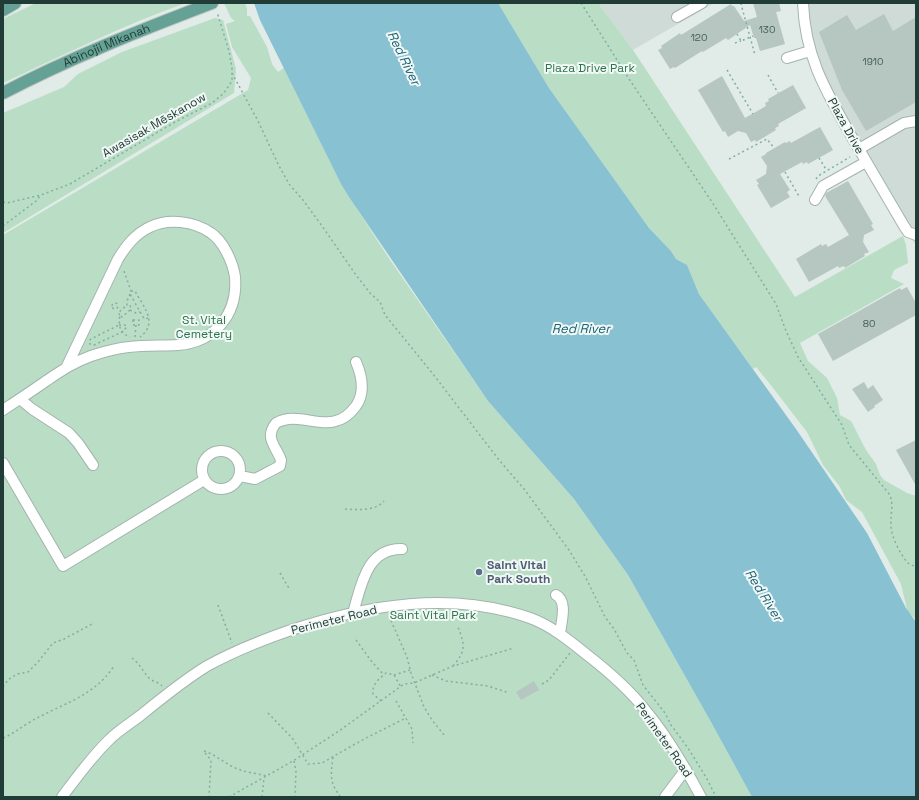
<svg xmlns="http://www.w3.org/2000/svg" width="919" height="800" font-family="'Space Grotesk',sans-serif">
  <style>
    .built { fill: #cfdbd6 }
    .green { fill: #b9ddc5 }
    .water { fill: #88c1d1 }
    .building { fill: #b6c6c0 }
    .lines { fill: none; stroke-linecap: round; stroke-linejoin: round }
    .minor-casing { stroke: #a4b3ae; stroke-width: 12 }
    .major-casing { stroke: #c1c8c7; stroke-width: 14 }
    .path { stroke: #81afa3; stroke-width: 1.5; stroke-dasharray: 2 3; stroke-linecap: butt }
    .minor { stroke: #fff; stroke-width: 10 }
    .major { stroke: #65a195; stroke-width: 12 }
    .service-dot { fill: #5c6f8a; stroke: #f1f8f5; stroke-width: 1.5 }
    .labels { text-anchor: middle; dominant-baseline: central; stroke-width: 4; stroke-linejoin: round; paint-order: stroke }
    .number-label { font-size: 10px; fill: #465e58 }
    .street-label { font-size: 12px; fill: #213c36; stroke: #f1f8f5 }
    .park-label { font-size: 12px; fill: #2b734b; stroke: #f1f8f5 }
    .service-label { font-size: 12px; font-weight: bold; fill: #4e5e75; stroke: #f1f8f5; text-anchor: start }
    .water-label { font-size: 13px; font-style: italic; fill: #1b6378; stroke: #f1f8f5 }
  </style>
  <rect width="100%" height="100%" fill="#e1ebe7"/>
  <!-- built -->
  <path class="built" d="M598,3H714L633,50Z
    M803,3H916V246L819,76Z"/>
  <!-- green -->
  <path class="green" d="M36,3H186C124,25 63,55 3,83V19Z
    M224,3H245L247,9V16H250L267,47L272,64L278,72L284,68L341,184L388,257L488,401L574,499L628,575L711,722L752,797H3V235L248,90L251,78L232,47L226,24L235,21L231,18Z
    M498,3H598L633,50L795,297L903,236L906,245L908,263L894,270L891,278L904,284L800,343L808,361L827,378L837,398L840,415L851,421L866,450L876,464L880,475L884,480L907,493L916,496V619L908,613L901,584L862,512L846,500L840,487L823,465L807,432L770,384L756,367L753,369L699,294L687,265L676,259L671,251L649,228L549,88Z
    M215,18L223,20L236,69L234,93L3,233V113L64,87L78,74L122,52Z"/>
  <!-- water -->
  <path class="water" d="M254,3H498L549,88L649,228L671,251L676,259L687,265L699,294L796,429L867,533L906,608L916,622V797H752L711,722L628,575L574,499L488,401L349,197L341,184L260,20Z"/>
  <!-- building -->
  <path class="building" d="M753,3H779L781,11L776,12L785,44L760,51L756,38H754L750,25L728,40L726,38L703,52L702,51L675,68L674,67L670,69L658,50L662,48L661,46L680,33L681,35L731,4L732,6H734L744,21L757,17Z
    M884,14L893,31L916,17V102L866,131L842,90L819,32L847,15L856,30Z
    M722,76L745,118L766,106L765,103L769,101L768,99L793,85L806,108L778,124L779,126L775,128L776,130L756,142L755,140L751,142L746,133L738,131L728,137L725,131L723,132L698,90Z
    M820,127L833,150L808,164L807,162L803,164L802,162L780,174L790,190L787,192L790,197L771,208L757,185L759,184L756,180L766,174L767,166L761,157L766,154V153L785,142L786,143L790,141L791,143Z
    M848,181L873,224L871,225L874,230L864,235L863,242L869,252L864,254L865,256L845,268L844,266L839,268L838,266L809,282L796,259L821,244L822,246L826,244L828,247L849,235L825,196L826,193Z
    M907,287L916,303V315L833,361L818,334L900,288L901,290Z
    M864,382L868,389L873,385L883,400L874,406L875,407L868,412L852,389Z
    M916,440V486L896,450Z
    M534,681L539,690L521,700L516,692Z"/>
  <g class="lines">
    <!-- minor casing -->
    <g class="minor-casing">
      <path id="minor" d="M803,3C805,58 827,93 853,139C870,168 887,197 904,226L908,232L916,235
        M677,17L702,3
        M787,58L810,51
        M859,149L904,123L916,121
        M815,200L823,186L866,162
        M20,399L32,409L69,433L78,443L93,465
        M3,410C18,400 32,391 46,381C61,371 74,362 91,356C103,352 116,348 129,347C145,345 162,346 178,345C215,342 238,314 235,277C233,262 223,241 211,233C194,221 168,218 150,227C135,234 126,246 118,259L67,366
        M202 470a19 19 0 1 1 38 0a19 19 0 1 1-38 0Z
        M3,463L63,566L204,480
        M240,476L255,479L280,466L281,460C276,446 264,438 276,423C303,408 331,440 356,406C365,393 362,376 356,362
        M556,595C568,601 561,623 560,634
        M353,613C361,587 366,548 402,549
        M62,797C77,777 92,756 110,739C119,730 131,723 141,715C162,698 184,680 207,666C234,651 262,640 291,630C367,605 451,590 530,618C550,625 570,641 586,654C608,671 629,689 646,711C668,737 685,767 701,797
        M665,797L686,769"/>
    </g>
    <!-- major casing -->
    <g class="major-casing">
      <g id="major">
        <path d="M3,10L15,3"/>
        <path id="s1" d="M3,93C70,58 141,30 212,3"/>
      </g>
    </g>
    <!-- path -->
    <path class="path" d="M581,3L631,82L712,202L776,304L786,331L798,357L842,425L849,445L890,495C894,506 890,515 891,526C891,536 901,556 908,563C910,565 913,565 916,567
      M747,3L741,4L755,55
      M737,34L741,41L753,36
      M735,43L741,41
      M727,70L753,114
      M232,73L258,121L278,164L289,184L303,200L322,226L356,275L370,293L380,302L385,315L433,374L499,460L524,489L569,550L586,578L605,617L614,629L627,653L634,660L643,685L665,713L671,725L688,748L707,779L716,797
      M768,75L778,93
      M819,158L827,171
      M729,159L767,139L774,148
      M785,172L800,198
      M816,179L818,176L850,157
      M3,202L7,203L41,195L70,184L175,122L212,103L224,93L232,81V68L229,51L217,12
      M3,226L36,201L41,195
      M124,271L131,291L130,294L143,317L145,319L148,318
      M131,291H135C143,306 159,323 140,337
      M130,294L127,301V305H130L131,308L130,310L136,313L140,312
      M112 306a3 3 0 1 1 6 0a3 3 0 1 1-6 0Z
      M130,310L122,317L120,315C118,326 120,333 130,337
      M120,315L118,313L127,305
      M133,320H139V325H133Z
      M119,325H125L127,327L122,332L94,345L90,344L89,341L91,339Z
      M135,337L136,325
      M345,509C359,510 375,511 384,501
      M280,573L290,590
      M218,605L232,643
      M389,616L407,657L411,673L424,707L432,720L444,735
      M356,640L372,662L384,675
      M132,658C140,664 143,672 150,679C154,682 159,682 162,686
      M453,666C466,651 465,645 458,627
      M394,675L410,670
      M432,675L446,681L488,686L509,693
      M542,684L549,680L570,653
      M3,687L8,680L17,674L28,672L38,662L53,643L64,639L92,624
      M381,701L373,694C372,684 379,679 386,673L394,675L401,687
      M396,701L412,729L413,743
      M268,713L293,739L308,764L322,763L364,739L406,718
      M3,738C13,734 20,728 30,722C60,704 93,698 114,666
      M204,751C217,755 226,765 238,769C247,773 257,773 266,776
      M205,753L211,760L209,797
      M333,757C331,774 329,782 340,796
      M294,761L296,771L295,797
      M229,797L293,761L339,731L404,684L414,683L453,666L514,648
      M262,797L264,778"/>
    <!-- minor -->
    <use href="#minor" class="minor"/>
    <!-- major -->
    <use href="#major" class="major"/>
  </g>
  <!-- markers -->
  <circle class="service-dot" cx="479" cy="572" r="4"/>
  <g class="labels">
    <!-- number labels -->
    <g class="number-label">
      <text x="767" y="29">130</text>
      <text x="699" y="37">120</text>
      <text x="873" y="61">1910</text>
      <text x="869" y="323">80</text>
    </g>
    <!-- street labels -->
    <g class="street-label">
      <text stroke="none"><textPath href="#s1" startOffset="114">Abinojii Mikanah</textPath></text>
      <text transform="translate(154 125) rotate(-30)">Awasisak Mēskanow</text>
      <text transform="translate(846 126) rotate(61)">Plaza Drive</text>
      <text transform="translate(334 620) rotate(-14)">Perimeter Road</text>
      <text transform="translate(664 740) rotate(55)">Perimeter Road</text>
    </g>
    <!-- park labels -->
    <g class="park-label">
      <text x="590" y="68">Plaza Drive Park</text>
      <text x="204" y="320">St. Vital<tspan x="204" dy="14">Cemetery</tspan></text>
      <text x="433" y="615">Saint Vital Park</text>
    </g>
    <!-- service labels -->
    <g class="service-label">
      <text x="487" y="565">Saint Vital<tspan x="487" dy="14">Park South</tspan></text>
    </g>
    <!-- water labels -->
    <g class="water-label">
      <text transform="translate(404 58) rotate(64)">Red River</text>
      <text x="581" y="328">Red River</text>
      <text transform="translate(764 595) rotate(58)">Red River</text>
    </g>
  </g>
  <!-- border -->
  <rect width="919" height="800" fill="none" stroke="#213c36" stroke-width="8"/>
</svg>
